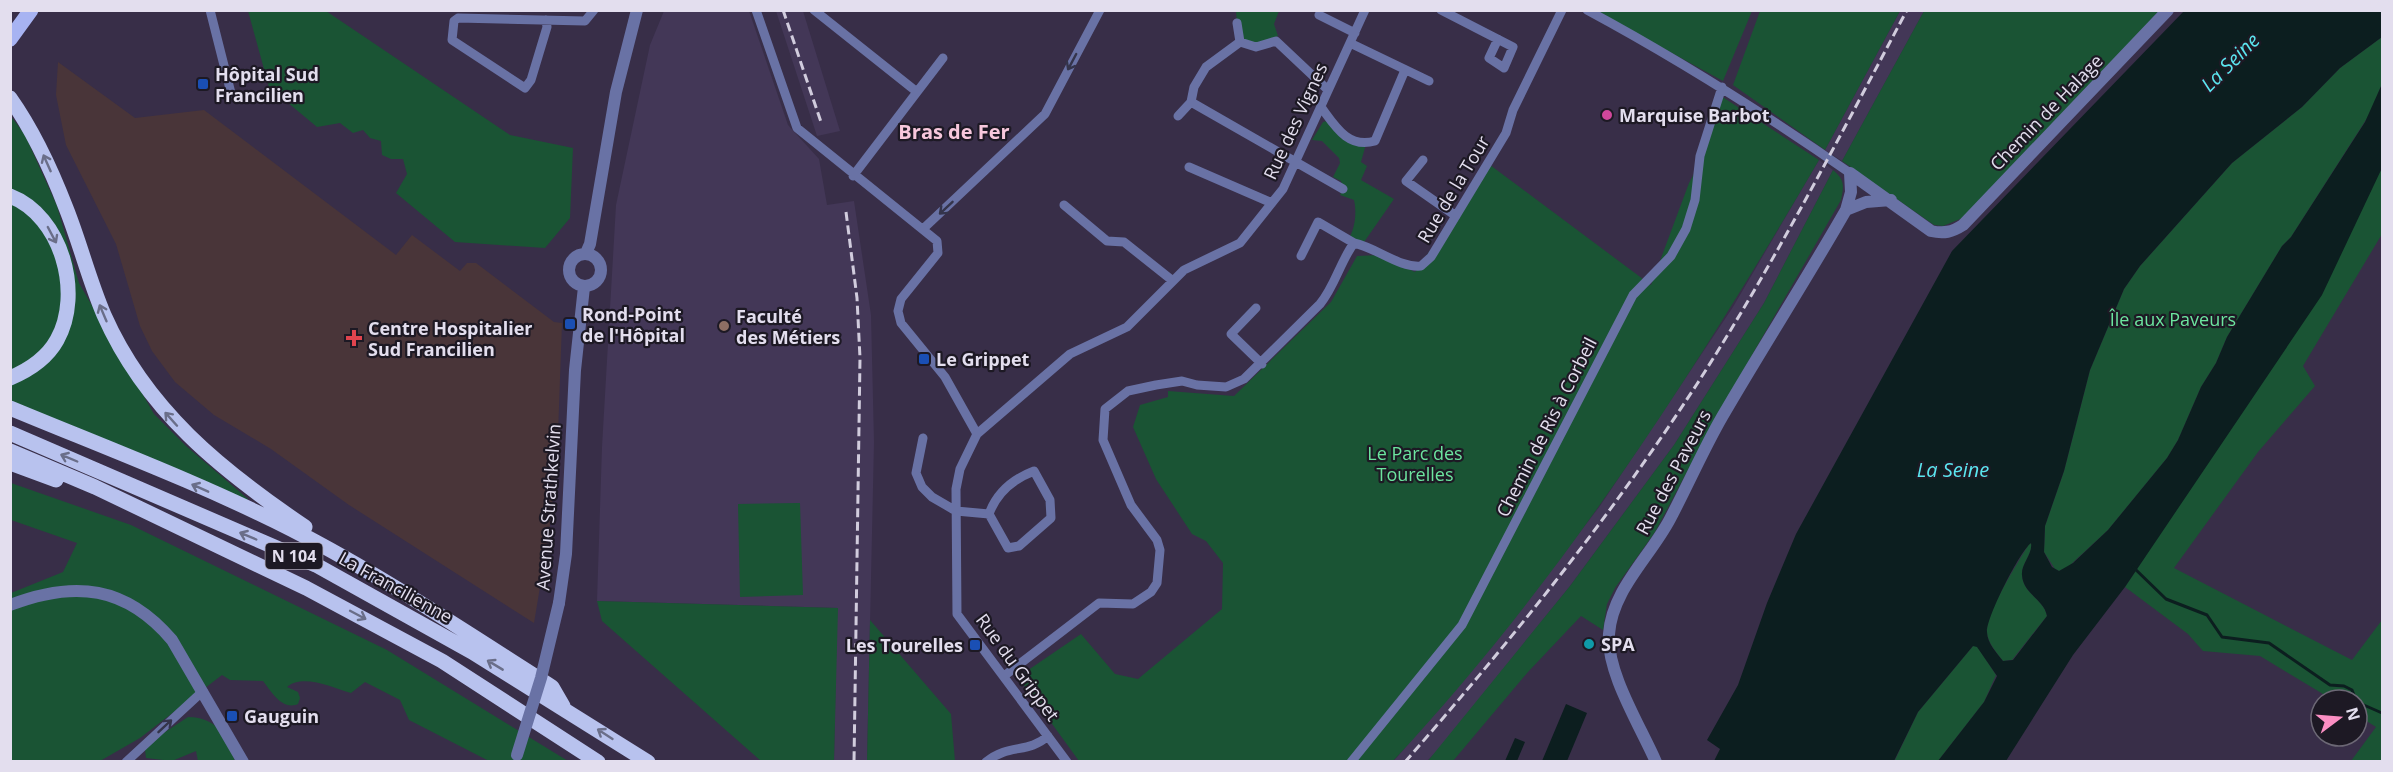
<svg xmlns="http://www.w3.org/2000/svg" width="2393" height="772" font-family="'Open Sans',sans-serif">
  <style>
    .built { fill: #433757 }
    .medical { fill: #493539 }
    .green { fill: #1a5434 }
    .water { fill: #0c1e1f; fill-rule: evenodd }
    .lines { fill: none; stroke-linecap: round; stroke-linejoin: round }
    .stream { stroke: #0c1e1f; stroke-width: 3 }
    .minor { stroke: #6972a5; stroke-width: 9 }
    .tertiary { stroke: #6972a5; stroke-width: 12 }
    .primary { stroke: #a7b3f2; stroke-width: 15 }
    .trunk { stroke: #b8c2ee; stroke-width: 15 }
    .rail { stroke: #d1ccdd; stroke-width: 3; stroke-dasharray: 9 4.5; stroke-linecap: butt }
    .tertiary-bridge { stroke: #6972a5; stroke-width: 12 }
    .oneway { stroke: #34344b }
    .oneway2 { stroke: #6a6e89 }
    .transit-dot { fill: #1a4fb4; stroke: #1d1924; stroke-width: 2 }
    .hotel-dot { fill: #d1479c; stroke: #1d1924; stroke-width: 2 }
    .education-dot { fill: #8d6e63; stroke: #1d1924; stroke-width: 2 }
    .health-dot { fill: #e0444e; stroke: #1d1924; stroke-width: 2 }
    .culture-dot { fill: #0f9aa8; stroke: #1d1924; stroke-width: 2 }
    .labels { text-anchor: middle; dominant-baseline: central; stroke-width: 4.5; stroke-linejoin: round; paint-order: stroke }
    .shield { fill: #1d1924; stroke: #a8a3b1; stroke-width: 1.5 }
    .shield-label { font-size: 16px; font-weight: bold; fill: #e3deee }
    .poi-label { font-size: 18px; font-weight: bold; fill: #e3deee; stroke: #1d1924; text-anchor: start }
    .street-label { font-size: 18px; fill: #e3deee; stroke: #1d1924 }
    .park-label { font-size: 18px; fill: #6ce59f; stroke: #1d1924 }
    .water-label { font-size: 20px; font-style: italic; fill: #5be5ef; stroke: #1d1924 }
    .neighbourhood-label { font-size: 20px; font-weight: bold; fill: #f7c7dc; stroke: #1d1924 }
  </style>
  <rect width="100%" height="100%" fill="#382e48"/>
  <!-- built -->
  <path class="built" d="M664,11H749L788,125L819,159L827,205L854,201L871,315L874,442L867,761H834L837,608L597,601L602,447L616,205L650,45Z
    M776,11H803L840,131L817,136Z
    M1900,11H1924L1842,161L1825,150Z
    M1819,160L1833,170L1764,303L1674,445L1570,586L1439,749L1427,761L1393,762L1506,628L1600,506L1733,307Z"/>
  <!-- medical -->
  <path class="medical" d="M58,62L135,118L204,110L396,255L412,235L460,271L467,263H476L554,322L562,323L557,462L549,533L534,623L349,505L271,449L214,415L175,382L152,351L140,326L116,244L66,145L56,95Z"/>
  <!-- green -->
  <path class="green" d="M248,11H326L510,135L573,148L570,218L545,248L455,242L396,193L407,174L403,159H391L382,155L381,141L370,138L363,130L353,133L340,123L317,127L269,87Z
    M1236,11H1279L1274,24L1278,36L1260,43L1244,42L1237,23Z
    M1595,11H1752L1723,81Z
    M1760,11H1900L1825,150L1733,85Z
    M1924,11H2159L1965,217L1943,226L1934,225L1842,161Z
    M2382,37V84L2369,115L2291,237L2282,246L2227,337L2216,363L2201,387L2178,440L2167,458L2108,530L2068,567L2059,571L2055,569L2044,552L2045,526L2064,471L2090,370L2124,289L2140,266L2232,163L2302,107L2340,68Z
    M1721,96L1819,160C1695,372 1561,581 1393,761H1079L1018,677L1081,634L1115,674L1138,679L1222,609L1223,563L1206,541L1192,534L1156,479L1133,427L1140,405L1168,397V391L1234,396L1331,302L1357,256L1380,255L1415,272L1490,165L1651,285L1689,183L1705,153Z
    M10,115L25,135L57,206L79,283L154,414L186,446L248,499L245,502L11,402Z
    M1331,120L1342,134L1366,144L1361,162L1367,166L1361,180L1394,199L1362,245L1348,240C1355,229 1357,213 1354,200L1340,195L1343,189L1341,181L1333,177L1340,163L1339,158L1322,141L1312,140L1323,122Z
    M2382,168V234L2303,366L2315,386L2258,452L2174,568L2352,660L2382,620V761H2351L2376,727L2357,715V700H2333L2260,656L2203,651L2188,634L2125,587L2197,476Z
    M1833,170C1845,180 1844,186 1841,200L1709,430L1655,532L1615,588L1607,604L1603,630L1581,616L1528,672L1453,761L1427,762L1570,586L1674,445L1764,303Z
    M11,483L131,525L387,650L568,761H489L409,720L400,700L365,682L351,693C333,688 303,673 287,687L298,692L300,698L298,704C282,711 271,691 263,681L230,680L222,675L140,738L100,761L11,762V593L63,572L77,543L11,520Z
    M800,503L803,595L740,597L738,504Z
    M2032,543C2032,554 2021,565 2022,575C2023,594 2044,599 2047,616L2012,660L2003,661C1997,653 1988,643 1987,633C1985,614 2018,562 2029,544Z
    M597,601L838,608L834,761H761L602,621Z
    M870,620L951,714L955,761H867Z
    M1973,646H1977L1996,675L1984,702L1938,761L1894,762L1918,712Z
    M188,717C219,718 224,735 235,761H198L196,751L172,761L146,758L145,750L162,734Z"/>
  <!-- water -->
  <path class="water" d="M2184,11H2382V37L2340,68L2302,107L2232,163L2140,266L2124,289L2090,370L2064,471L2045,526L2044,552L2052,567L2059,571L2073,563L2108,530L2167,458L2178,440L2201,387L2216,363L2227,337L2282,246L2291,237L2365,122L2382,84V168L2322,295L2125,587L2073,655L2006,761H1938L1984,702L1997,676L1977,647L1973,646L1918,712L1894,761H1714L1720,749L1707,740L1738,685L1767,603L1796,534L1952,251ZM2031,543C2033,554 2021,564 2022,575C2023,594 2044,599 2047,616L2013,660L2003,661C1997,653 1987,643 1987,632C1986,618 2020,551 2031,543Z
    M1566,704L1587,713L1567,761H1542Z
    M1515,738L1525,742L1517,761H1505Z"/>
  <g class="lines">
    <!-- stream -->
    <path class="stream" d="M2133,567L2166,599L2207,615L2222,637L2269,643L2330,685L2344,686L2352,690L2356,700
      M2357,702L2382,713"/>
    <!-- minor -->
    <path class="minor" d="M210,10L231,93
      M756,10L797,128L937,241L938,253L901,299L898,311L901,323L945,377L977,434L960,469L956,489L957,614L1067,762
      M814,10L917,92L853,176
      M1441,10L1513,47L1504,68L1489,58L1498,39
      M1587,10C1678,59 1765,114 1850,173
      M1319,15L1355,33
      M546,20L547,27L531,80L525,88L452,40L454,21L458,18L585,21L594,10
      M1237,23L1240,42
      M1350,43L1429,81
      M917,92L943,58
      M1191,102L1343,189
      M1321,107C1335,126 1348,149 1375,141L1405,70
      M1178,116L1191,102L1194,87L1206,67L1240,42L1256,47L1276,41L1328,90
      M1423,160L1406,181L1456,216
      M1189,167L1272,203
      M1064,205L1107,241L1124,242L1173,281
      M924,228L1045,114L1100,10
      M1301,256L1318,222L1354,243
      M1256,308L1231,334L1262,364
      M977,434L1070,354L1127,327L1184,270L1240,243L1283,189L1365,10
      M923,438L916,473L922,487L932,497L956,511L989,514L1008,548L1019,546L1051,518L1050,500L1034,471C1013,479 997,492 989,514
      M1004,676L1099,603L1133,604L1151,592L1157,583L1160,550L1157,540L1131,505L1103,440L1105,409L1128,391L1156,385L1182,381L1197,385L1226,387L1244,379L1320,304C1335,286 1340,262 1354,243C1377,248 1399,268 1421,266L1431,257L1506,133L1513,110L1562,10
      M126,762L203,691
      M986,762C1009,743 1028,754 1048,736
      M1351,762L1462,625L1633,295L1671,256L1686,229L1695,200L1700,156L1722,87"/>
    <!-- tertiary -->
    <path class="tertiary" d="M1850,173L1931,231C1944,234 1952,232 1963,225L2168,10
      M1846,210L1866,202L1891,200
      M586,253L590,244L616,92L637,10
      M569 270a16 16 0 1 1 32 0a16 16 0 1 1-32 0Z
      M559,603L566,554L575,370L584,287
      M10,605C75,580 126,586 172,640L243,762
      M1656,762C1641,727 1606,672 1609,634C1612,590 1650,557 1670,519C1688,485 1703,450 1722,417C1762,348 1806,280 1846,210L1851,192L1850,173"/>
    <!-- primary -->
    <path class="primary" d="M10,39L31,10"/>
    <!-- trunk -->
    <path class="trunk" d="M10,98C34,132 51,169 66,208C80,243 89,280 104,315C146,410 221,470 305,527
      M10,196C62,216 83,294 57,340C47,358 29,370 10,378
      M10,408C104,447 200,483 291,529C381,575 467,633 552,687L563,706
      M10,433L316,565L472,652L648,762
      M10,451L95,487L306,588L442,661L598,762
      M10,463L56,480"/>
    <!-- rail -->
    <path class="rail" d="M783,10L822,125
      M846,212L857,298L860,358L854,762
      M1405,762C1510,642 1610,518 1697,384C1774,264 1840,136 1907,10"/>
    <!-- tertiary-bridge -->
    <path class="tertiary-bridge" d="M517,755L541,678L559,603"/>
  </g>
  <!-- one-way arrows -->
  <defs><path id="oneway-shaft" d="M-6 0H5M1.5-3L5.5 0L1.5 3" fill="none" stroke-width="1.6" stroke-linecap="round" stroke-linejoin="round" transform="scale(1.5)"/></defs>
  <g class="oneway">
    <use href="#oneway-shaft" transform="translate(1072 62) rotate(118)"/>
    <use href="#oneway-shaft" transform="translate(946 208) rotate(137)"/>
    <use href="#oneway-shaft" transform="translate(165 726) rotate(-43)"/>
  </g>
  <g class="oneway2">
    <use href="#oneway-shaft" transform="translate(47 163) rotate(-114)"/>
    <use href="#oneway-shaft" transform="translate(52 235) rotate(62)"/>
    <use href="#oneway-shaft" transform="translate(103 313) rotate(-113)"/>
    <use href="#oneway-shaft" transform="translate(171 419) rotate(-132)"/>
    <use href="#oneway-shaft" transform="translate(69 458) rotate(-157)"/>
    <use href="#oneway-shaft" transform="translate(200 488) rotate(-156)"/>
    <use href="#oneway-shaft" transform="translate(248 536) rotate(-157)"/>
    <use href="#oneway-shaft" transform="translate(358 615) rotate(28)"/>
    <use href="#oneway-shaft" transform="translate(495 665) rotate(-149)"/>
    <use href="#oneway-shaft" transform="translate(605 734) rotate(-147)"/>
  </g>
  <!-- markers -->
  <g class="transit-dot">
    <rect x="197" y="78" width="12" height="12" rx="3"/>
    <rect x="564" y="318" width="12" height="12" rx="3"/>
    <rect x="918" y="353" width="12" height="12" rx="3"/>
    <rect x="969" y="639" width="12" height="12" rx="3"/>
    <rect x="226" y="710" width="12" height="12" rx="3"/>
  </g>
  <circle class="hotel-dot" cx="1607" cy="115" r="6"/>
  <circle class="education-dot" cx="724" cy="326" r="6"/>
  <path class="health-dot" d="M351 329h6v6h6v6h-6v6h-6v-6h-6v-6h6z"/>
  <circle class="culture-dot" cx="1589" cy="644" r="6"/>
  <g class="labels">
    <!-- shield labels -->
    <rect class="shield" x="265.5" y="543" width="57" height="26" rx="4.5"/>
    <g class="shield-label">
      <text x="294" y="556">N 104</text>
    </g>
    <!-- poi labels -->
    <g class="poi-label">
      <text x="215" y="74">Hôpital Sud<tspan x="215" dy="21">Francilien</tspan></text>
      <text x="1619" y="115">Marquise Barbot</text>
      <text x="582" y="314">Rond-Point<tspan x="582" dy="21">de l'Hôpital</tspan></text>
      <text x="736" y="316">Faculté<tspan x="736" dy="21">des Métiers</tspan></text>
      <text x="368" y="328">Centre Hospitalier<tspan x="368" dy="21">Sud Francilien</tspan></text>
      <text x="936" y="359">Le Grippet</text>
      <text x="1601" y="644">SPA</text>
      <text x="963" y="645" text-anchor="end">Les Tourelles</text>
      <text x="244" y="716">Gauguin</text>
    </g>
    <!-- street labels -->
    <g class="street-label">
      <text transform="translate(2046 112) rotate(-46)">Chemin de Halage</text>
      <text transform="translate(1295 121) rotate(-65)">Rue des Vignes</text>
      <text transform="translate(1453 189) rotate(-59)">Rue de la Tour</text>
      <text transform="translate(1546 427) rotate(-63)">Chemin de Ris à Corbeil</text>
      <text transform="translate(1673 472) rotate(-62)">Rue des Paveurs</text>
      <text transform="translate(548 507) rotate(-86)">Avenue Strathkelvin</text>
      <text transform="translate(396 587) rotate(29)">La Francilienne</text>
      <text transform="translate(1018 667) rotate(54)">Rue du Grippet</text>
    </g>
    <!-- park labels -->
    <g class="park-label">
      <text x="2173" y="319">Île aux Paveurs</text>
      <text x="1415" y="453">Le Parc des<tspan x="1415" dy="21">Tourelles</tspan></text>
    </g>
    <!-- water labels -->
    <g class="water-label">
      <text transform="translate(2230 62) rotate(-45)">La Seine</text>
      <text x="1953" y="469">La Seine</text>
    </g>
    <!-- neighbourhood labels -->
    <g class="neighbourhood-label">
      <text x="954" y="131">Bras de Fer</text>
    </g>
  </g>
  <!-- border -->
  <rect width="2393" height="772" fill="none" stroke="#e3deee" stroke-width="24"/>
  <!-- north arrow -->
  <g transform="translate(2339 718) rotate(74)"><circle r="28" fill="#1d1924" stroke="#6c6875" stroke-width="1.5"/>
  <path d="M0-4.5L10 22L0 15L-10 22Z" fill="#fb8fc3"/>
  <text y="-9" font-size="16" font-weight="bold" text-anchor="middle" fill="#e3deee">N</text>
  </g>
</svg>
